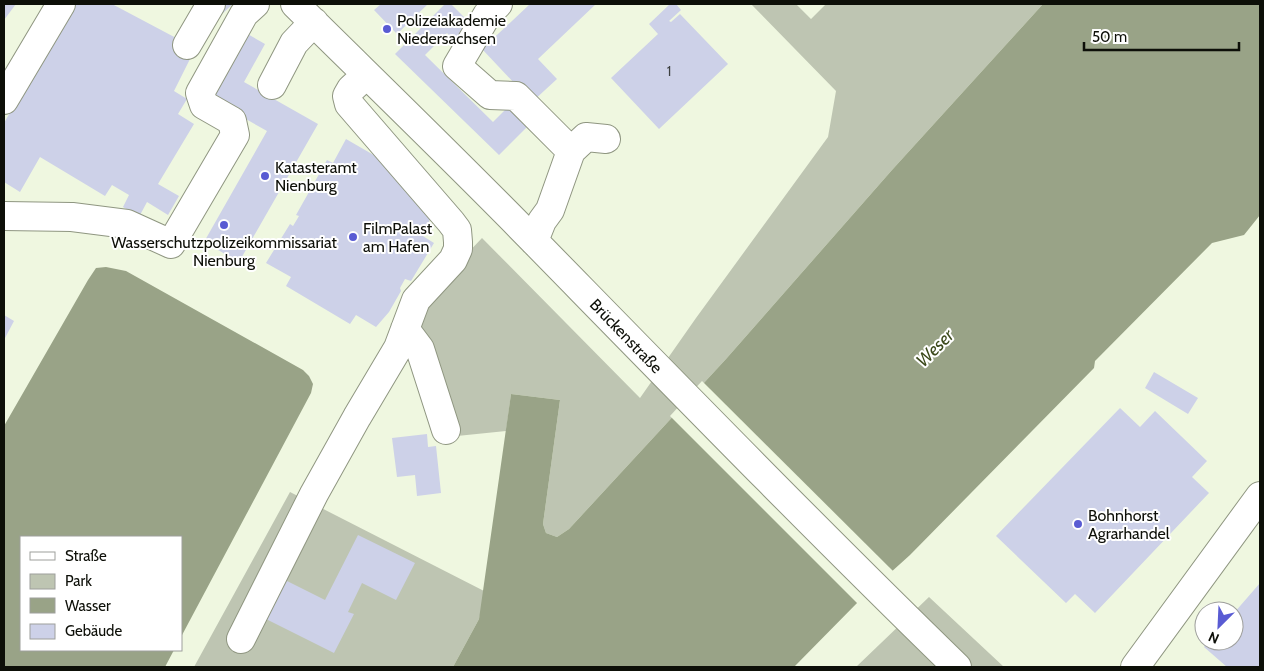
<svg xmlns="http://www.w3.org/2000/svg" width="1264" height="671" font-family="Cabin,sans-serif">
  <style>
    .green { fill: #bec5b2 }
    .water { fill: #99a387 }
    .pier { fill: #eff7e0 }
    .building { fill: #cdd1e8 }
    .lines { fill: none; stroke-linecap: round; stroke-linejoin: round }
    .minor-casing { stroke: #8f9681; stroke-width: 30 }
    .minor { stroke: #fff; stroke-width: 28 }
    .poi-dot { fill: #595bd3; stroke: #fff; stroke-width: 2 }
    .labels { text-anchor: middle; dominant-baseline: central; stroke-width: 4; stroke-linejoin: round; paint-order: stroke }
    .number-label { font-size: 14px; fill: #3d4040 }
    .poi-label { font-size: 16px; fill: #0d0f08; stroke: #fff; text-anchor: start }
    .street-label { font-size: 16px; fill: #0d0f08; stroke: #fff }
    .water-label { font-size: 18px; font-style: italic; fill: #3c4a1c; stroke: #fff }
  </style>
  <rect width="100%" height="100%" fill="#eff7e0"/>
  <!-- green -->
  <path class="green" d="M751,4H796L811,19L826,4H1043L892,170L726,359L569,529L557,537L546,533L543,524L560,400L511,394L506,431L457,436L418,315L426,297L482,238L640,398L696,318L828,137L836,91Z
    M290,492L486,592L479,619L453,667H194Z
    M929,597L1004,667H856Z"/>
  <!-- water -->
  <path class="water" d="M1043,4H1260V215L1244,235L1212,243L1095,361L1094,368L910,555L859,601L794,667H453L479,619L511,394L560,400L543,524L546,533L557,537L569,529L726,359L892,170Z
    M106,267L126,271L303,370L309,376L313,384L311,393L181,637V537H21V650H174L165,667H4V426L88,280L96,268Z"/>
  <!-- pier -->
  <path class="pier" d="M702,381L894,572L859,605L670,416Z"/>
  <!-- building -->
  <path class="building" d="M4,4H16L4,20Z
    M72,4H112L178,39L198,4H233L223,13L220,10L195,49L174,91L187,99L178,114L194,124L158,184L179,196L168,215L147,202L139,217L123,207L129,195L112,185L105,196L40,157L20,192L4,182V123Z
    M381,4H428L397,34L374,10Z
    M445,4H451L472,25L456,42L447,33L425,55L493,122L513,102L533,121L499,155L395,54Z
    M530,4H596L538,59L557,79L532,102L482,49Z
    M670,4H676L681,10L669,21L671,22L680,14L728,64L659,129L611,78L658,34L649,24Z
    M244,32L265,44L244,82L318,124L239,262L204,242L267,131L207,97Z
    M346,139L384,161L432,216L424,231L412,224L410,228L434,243L411,281L405,279L400,288L401,291L389,312L376,327L356,315L350,324L286,286L291,277L266,263L290,224L293,226L299,216L296,215L327,160L333,163Z
    M4,315L14,321L4,340Z
    M1154,372L1198,398L1188,414L1145,388Z
    M1120,408L1140,427L1155,411L1207,461L1192,477L1209,493L1095,613L1075,594L1066,603L996,536Z
    M427,434L428,447L436,446L441,493L417,496L415,475L397,477L392,438Z
    M358,535L415,563L396,600L362,583L348,612L354,614L334,653L260,616L279,577L325,600Z
    M1260,583V667H1227L1204,647L1209,641H1234V613Z"/>
  <g class="lines">
    <!-- minor casing -->
    <g class="minor-casing">
      <path id="minor" d="M295,4C375,83 457,162 536,243C675,385 814,528 957,667
        M498,4L487,15L457,66L490,95L516,96L571,151
        M187,45L211,4
        M272,85L294,43L314,22
        M4,100L61,4
        M4,216L72,217L127,224L171,244L235,135L232,121L204,105L200,93L244,14L255,4
        M534,241L542,221L550,210L571,151L586,137L606,139
        M405,329L420,349L446,430
        M241,639L314,494L357,417L398,348L416,300L453,260L458,249V242L457,230L451,222L349,104L347,96L351,89L366,75
        M1135,667L1260,496"/>
    </g>
    <!-- minor -->
    <use href="#minor" class="minor"/>
  </g>
  <!-- markers -->
  <g class="poi-dot">
    <circle cx="387" cy="29" r="5"/>
    <circle cx="265" cy="176" r="5"/>
    <circle cx="224" cy="225" r="5"/>
    <circle cx="353" cy="237" r="5"/>
    <circle cx="1078" cy="524" r="5"/>
  </g>
  <g class="labels">
    <!-- number labels -->
    <g class="number-label">
      <text x="669" y="71">1</text>
    </g>
    <!-- poi labels -->
    <g class="poi-label">
      <text x="397" y="20">Polizeiakademie<tspan x="397" dy="18">Niedersachsen</tspan></text>
      <text x="275" y="167">Katasteramt<tspan x="275" dy="18">Nienburg</tspan></text>
      <text x="363" y="228">FilmPalast<tspan x="363" dy="18">am Hafen</tspan></text>
      <text x="224" y="242" text-anchor="middle">Wasserschutzpolizeikommissariat<tspan x="224" dy="18">Nienburg</tspan></text>
      <text x="1088" y="515">Bohnhorst<tspan x="1088" dy="18">Agrarhandel</tspan></text>
    </g>
    <!-- street labels -->
    <g class="street-label">
      <text transform="translate(626 336) rotate(46)">Brückenstraße</text>
    </g>
    <!-- water labels -->
    <g class="water-label">
      <text transform="translate(935 348) rotate(-45)">Weser</text>
    </g>
  </g>
  <!-- border -->
  <rect width="1264" height="671" fill="none" stroke="#0d0f08" stroke-width="10"/>
  <!-- legend -->
  <rect x="20" y="536" width="162" height="115" fill="#ffffff" stroke="#9e9f9c"/>
  <rect x="30" y="552" width="25" height="8" fill="#ffffff" stroke="#9e9f9c"/>
  <text x="65" y="561" font-size="15" fill="#0d0f08">Straße</text>
  <rect x="30" y="574" width="25" height="15" fill="#bec5b2" stroke="#9e9f9c"/>
  <text x="65" y="586" font-size="15" fill="#0d0f08">Park</text>
  <rect x="30" y="598" width="25" height="15" fill="#99a387" stroke="#9e9f9c"/>
  <text x="65" y="611" font-size="15" fill="#0d0f08">Wasser</text>
  <rect x="30" y="624" width="25" height="15" fill="#cdd1e8" stroke="#9e9f9c"/>
  <text x="65" y="636" font-size="15" fill="#0d0f08">Gebäude</text>
  <!-- north arrow -->
  <g transform="translate(1219 626) rotate(204)"><circle r="24" fill="#ffffff" stroke="#9e9f9c"/>
  <path d="M0-4L9 19L0 12L-9 19Z" fill="#595bd3"/>
  <text y="-8" font-size="14" font-weight="bold" text-anchor="middle" fill="#0d0f08">N</text>
  </g>
  <!-- scale -->
  <path d="M1084 42v8h155v-8" fill="none" stroke="#0d0f08" stroke-width="2.5"/>
  <text x="1092" y="42" font-size="15" fill="#0d0f08" stroke="#ffffff" stroke-width="4" paint-order="stroke">50 m</text>
</svg>
